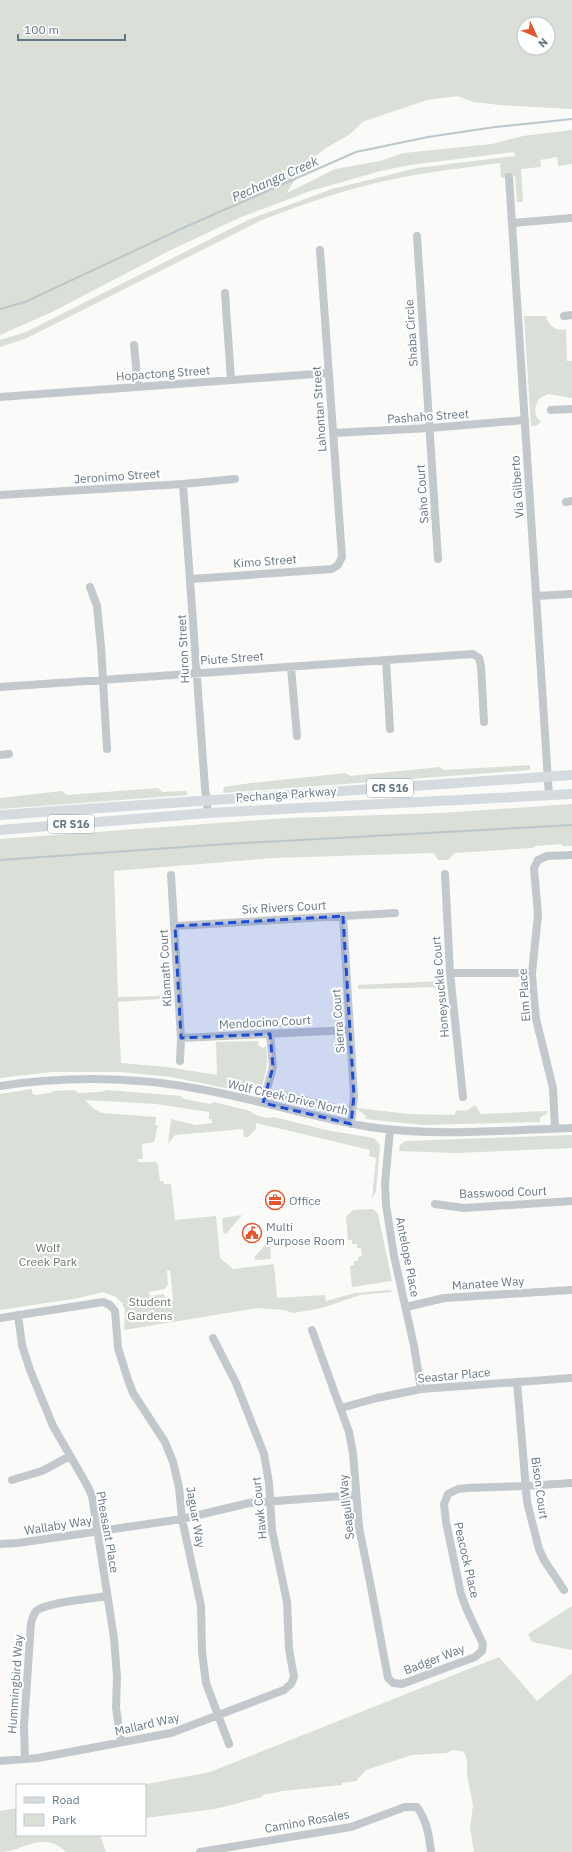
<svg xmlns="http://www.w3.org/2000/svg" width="572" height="1852" font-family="'IBM Plex Sans',sans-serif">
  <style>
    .green { fill: #dadfd7; fill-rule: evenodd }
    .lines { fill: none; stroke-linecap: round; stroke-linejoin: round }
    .stream { stroke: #bbc7cb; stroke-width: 2 }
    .minor { stroke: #c3c8cc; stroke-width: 8 }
    .major { stroke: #d6dbdf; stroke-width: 10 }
    .marked { fill: #1d4ed8; fill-opacity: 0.2; stroke: #1d4ed8; stroke-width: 3; stroke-dasharray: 8 5; stroke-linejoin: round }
    .labels { text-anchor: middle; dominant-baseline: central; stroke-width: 4; stroke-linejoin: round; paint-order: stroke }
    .shield { fill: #fff; stroke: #939fa8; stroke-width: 1 }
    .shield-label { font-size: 11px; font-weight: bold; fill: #657683 }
    .street-label { font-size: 12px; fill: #657683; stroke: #fff }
    .poi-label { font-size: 12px; fill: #657683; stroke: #fff; text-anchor: start }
    .park-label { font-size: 12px; fill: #687a64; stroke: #fff }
    .water-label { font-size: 13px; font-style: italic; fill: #60757c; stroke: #fff }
  </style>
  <rect width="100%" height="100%" fill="#fafaf8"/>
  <!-- green -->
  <path class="green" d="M0,0H572V109L500,105L473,102L458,96L427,100L362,122C352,136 338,140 325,149C308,161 296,175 287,193L335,169L380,161L404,153L492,144L523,136L572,130V164L558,166L557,157L540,160L541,167L521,169L523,202H517L515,176L501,178L500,163C455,169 408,174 364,186C329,195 295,207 262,220L27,338L0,347V340L26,332L250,219L297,202L332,189L417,168L515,156L514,152L410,165L381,171L310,191L239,218L171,250L52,312L0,335ZM524,24H548V48H524Z
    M524,316H546C549,326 556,332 566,329L567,361H572V398L548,394L540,398C534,406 533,415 541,422L537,425L531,426Z
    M530,765V770L223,793L224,787L251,783L346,773L350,776L440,767L444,770Z
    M158,788L162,792L186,791L188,795L0,809V798L62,791L67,795Z
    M572,804V846H562L561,844L536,846L532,848L455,853L448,860H438L434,853L273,858L114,871L118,997L160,996V999L118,1002L121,1063L167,1067L217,1075L216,1042L259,1041L258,1045L263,1048L266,1046C268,1059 267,1072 262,1085L258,1083L250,1089L249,1093L171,1077L121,1072H51L0,1078V839L287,818L442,813Z
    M442,981L443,987L358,989V985Z
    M32,1089V1093L35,1095L50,1093L53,1091L74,1090L79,1093L100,1092L107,1090L181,1096L184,1099L210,1104L214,1102L250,1111C256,1116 267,1119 274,1117L326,1130L374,1138L380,1145L376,1191L372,1199L376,1158L369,1156L370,1150L256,1123V1129L248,1137H244L243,1129L175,1135L168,1144L171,1119L196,1125L212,1123V1119H209V1112L156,1104L85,1100L94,1109L102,1113L156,1117L155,1125H158L154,1142L142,1144L143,1159H138V1162H156L158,1165L160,1181H163L164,1184H171L175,1220L216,1216L220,1258L233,1269L274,1264L277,1298L325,1295L326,1301L355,1293L391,1290L392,1292L360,1295L322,1308L293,1313L284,1310L257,1308L124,1330L125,1311L122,1303L116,1297L103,1292L79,1298L0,1310V1094ZM170,1270L173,1299L165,1300L164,1294L150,1296L149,1292L165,1289L168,1284L167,1271Z
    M279,1090L349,1107L340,1111V1114L281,1101L283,1096Z
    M475,1105L481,1114L547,1111V1113L540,1118V1122L422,1125L365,1119L366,1116L357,1109V1108L409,1114L454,1115L457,1110L466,1111Z
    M572,1135V1148L456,1153L399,1151L400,1145L405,1141Z
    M373,1209L378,1214L392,1281L352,1287L350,1266L354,1265V1261H358V1257L362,1256L361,1248H357V1244H352V1240H348L346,1217L353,1210Z
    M242,1215L226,1234L223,1232L222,1218Z
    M270,1239L271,1259L257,1260L254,1258Z
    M572,1606V1650L532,1642L528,1634Z
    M499,1657L537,1701L572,1673V1852H474L470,1828L473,1805L467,1775V1760L465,1754L462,1751L453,1750L447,1753L412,1755L366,1770L356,1781L342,1783V1785L282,1791L262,1795V1797L215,1809L145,1818V1785H142L210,1772Z
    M17,1808V1835H100L106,1852H66C42,1829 24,1852 0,1852V1811Z"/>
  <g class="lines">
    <!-- stream -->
    <path class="stream" d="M0,309L25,302L183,228L356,152L428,137L495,127L572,119
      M0,860L226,844L572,825"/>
    <!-- minor -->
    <path class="minor" d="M509,177L549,796
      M512,223L572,218
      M417,236L438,559
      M225,293L231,380
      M564,316L572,315
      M134,345L138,387
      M0,397L328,373
      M551,410L572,409
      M333,433L430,428L525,420
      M183,484L205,788L208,813
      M0,495L183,484L235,479
      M566,502L572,501
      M191,579L332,569L338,565L342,557L320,250
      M90,587L97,606L101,647L107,749
      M537,596L572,594
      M386,660L390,729
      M291,667L297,736
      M0,687L473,654L479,658L481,666L484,722
      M0,755L9,754
      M445,874L450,973L463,1097
      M171,875L181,1038L180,1061
      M343,916L354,1096L351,1124
      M175,926L395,913
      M450,973H532
      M181,1038L350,1030
      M0,1086C67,1076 138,1077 205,1090C260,1100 314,1118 370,1127C436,1137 505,1130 572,1128
      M263,1103L273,1067L270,1034
      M555,1128L553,1088L536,1019L533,987L532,973L538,915L534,868L538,860L547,856L572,855
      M390,1130L385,1183L386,1205L394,1256L414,1346L421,1389
      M435,1204L464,1208L572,1201
      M406,1307L444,1298L572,1290
      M18,1315L22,1345L30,1370L53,1426L87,1485L92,1496L114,1638L117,1677L116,1708L121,1742
      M0,1318L103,1302L110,1305L115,1311L118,1348L128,1380L133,1393L165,1442L173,1462L179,1487L182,1519L201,1606L202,1652L206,1683L229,1744
      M312,1330L349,1432L353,1453L359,1527L371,1587L388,1678L393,1683L402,1684L475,1657L482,1651L483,1644L467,1610L461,1594L446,1522L444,1504L448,1494L458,1489L467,1488L525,1486L572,1483
      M517,1382L527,1502L539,1549L544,1560L564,1590
      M341,1408L377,1398L421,1389L572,1378
      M12,1480L42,1471L70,1456
      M0,1544L18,1543L182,1519L249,1503L356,1495
      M25,1759L24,1726L31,1623C32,1619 34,1614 36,1611C47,1602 92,1599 107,1596
      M0,1761L38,1758L171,1733L284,1690L291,1684L294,1677L289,1649L287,1602L272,1530L269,1483L264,1454L236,1383L213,1338
      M200,1852L351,1827L405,1807H417C427,1821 429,1835 431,1852"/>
    <!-- major -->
    <path class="major" d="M0,815L572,775
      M0,830L208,813L572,794"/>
  </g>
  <!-- marked area -->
  <path class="marked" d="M343,916L354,1096L351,1124L263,1103L273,1067L270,1034L181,1038L175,926Z"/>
  <!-- icons -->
  <defs>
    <g id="office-ring" transform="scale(1)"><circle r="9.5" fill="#fff" stroke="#e4572e" stroke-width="1.5"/><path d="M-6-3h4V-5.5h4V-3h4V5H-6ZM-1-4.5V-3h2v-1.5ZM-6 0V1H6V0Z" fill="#e4572e"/></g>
    <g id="civic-ring" transform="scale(1)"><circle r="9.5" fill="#fff" stroke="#e4572e" stroke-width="1.5"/><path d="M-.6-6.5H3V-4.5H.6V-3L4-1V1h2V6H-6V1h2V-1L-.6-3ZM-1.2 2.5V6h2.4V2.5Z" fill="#e4572e"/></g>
  </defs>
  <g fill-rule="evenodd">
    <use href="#office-ring" x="275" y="1200"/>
    <use href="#civic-ring" x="252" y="1233"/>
  </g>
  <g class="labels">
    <!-- shield labels -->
    <g class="shield">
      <rect x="367" y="779" width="46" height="18" rx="3"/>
      <rect x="48" y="815" width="46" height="18" rx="3"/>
    </g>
    <g class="shield-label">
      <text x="390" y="788">CR S16</text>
      <text x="71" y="824">CR S16</text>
    </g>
    <!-- street labels -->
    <g class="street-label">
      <text transform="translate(411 333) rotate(-94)">Shaba Circle</text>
      <text transform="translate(163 373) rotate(-4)">Hopactong Street</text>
      <text transform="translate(319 409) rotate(-94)">Lahontan Street</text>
      <text transform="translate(428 416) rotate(-4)">Pashaho Street</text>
      <text transform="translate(117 476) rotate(-4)">Jeronimo Street</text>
      <text transform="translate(517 487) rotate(-94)">Via Gilberto</text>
      <text transform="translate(422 494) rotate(-94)">Saho Court</text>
      <text transform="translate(265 561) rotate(-4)">Kimo Street</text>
      <text transform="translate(183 649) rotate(-93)">Huron Street</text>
      <text transform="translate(232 658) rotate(-4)">Piute Street</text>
      <text transform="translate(286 794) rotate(-4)">Pechanga Parkway</text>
      <text transform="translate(284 907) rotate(-3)">Six Rivers Court</text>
      <text transform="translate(165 968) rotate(-93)">Klamath Court</text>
      <text transform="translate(440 987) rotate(-95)">Honeysuckle Court</text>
      <text transform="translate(524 995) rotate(-94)">Elm Place</text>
      <text transform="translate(338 1021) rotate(-94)">Sierra Court</text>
      <text transform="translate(265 1022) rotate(-3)">Mendocino Court</text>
      <text transform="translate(288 1097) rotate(13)">Wolf Creek Drive North</text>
      <text transform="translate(503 1192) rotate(-2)">Basswood Court</text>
      <text transform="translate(408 1257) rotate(79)">Antelope Place</text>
      <text transform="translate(488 1283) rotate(-4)">Manatee Way</text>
      <text transform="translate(454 1375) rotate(-5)">Seastar Place</text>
      <text transform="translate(540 1488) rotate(82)">Bison Court</text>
      <text transform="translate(346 1507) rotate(-96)">Seagull Way</text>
      <text transform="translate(259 1508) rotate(-96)">Hawk Court</text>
      <text transform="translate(196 1517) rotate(80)">Jaguar Way</text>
      <text transform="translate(58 1525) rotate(-9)">Wallaby Way</text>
      <text transform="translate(108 1532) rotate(80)">Pheasant Place</text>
      <text transform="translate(467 1560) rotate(77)">Peacock Place</text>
      <text transform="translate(434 1659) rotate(-21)">Badger Way</text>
      <text transform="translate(15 1684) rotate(-86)">Hummingbird Way</text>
      <text transform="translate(147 1724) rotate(-13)">Mallard Way</text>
      <text transform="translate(307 1821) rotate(-10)">Camino Rosales</text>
    </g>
    <!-- poi labels -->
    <g class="poi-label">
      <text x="289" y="1200">Office</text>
      <text x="266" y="1226">Multi<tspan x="266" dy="14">Purpose Room</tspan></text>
    </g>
    <!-- park labels -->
    <g class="park-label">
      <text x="48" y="1247">Wolf<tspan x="48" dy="14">Creek Park</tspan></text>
      <text x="150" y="1301">Student<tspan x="150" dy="14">Gardens</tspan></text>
    </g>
    <!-- water labels -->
    <g class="water-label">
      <text transform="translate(275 179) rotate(-24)">Pechanga Creek</text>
    </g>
  </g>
  <!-- legend -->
  <rect x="16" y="1784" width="130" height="52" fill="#ffffff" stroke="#c1c8cd"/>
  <rect x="24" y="1797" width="20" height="6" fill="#d6dbdf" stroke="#c1c8cd"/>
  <text x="52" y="1804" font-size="12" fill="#657683">Road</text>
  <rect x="24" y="1814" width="20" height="12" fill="#dadfd7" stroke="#c1c8cd"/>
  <text x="52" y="1824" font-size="12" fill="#657683">Park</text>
  <!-- north arrow -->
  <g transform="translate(536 36) rotate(134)"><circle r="19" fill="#ffffff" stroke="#c1c8cd"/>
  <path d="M0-3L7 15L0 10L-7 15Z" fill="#e4572e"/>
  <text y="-6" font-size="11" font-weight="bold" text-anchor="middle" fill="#657683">N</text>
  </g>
  <!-- scale -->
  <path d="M18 34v6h107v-6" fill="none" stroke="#657683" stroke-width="2"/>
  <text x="24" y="34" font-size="12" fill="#657683" stroke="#ffffff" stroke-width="3" paint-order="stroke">100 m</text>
</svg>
